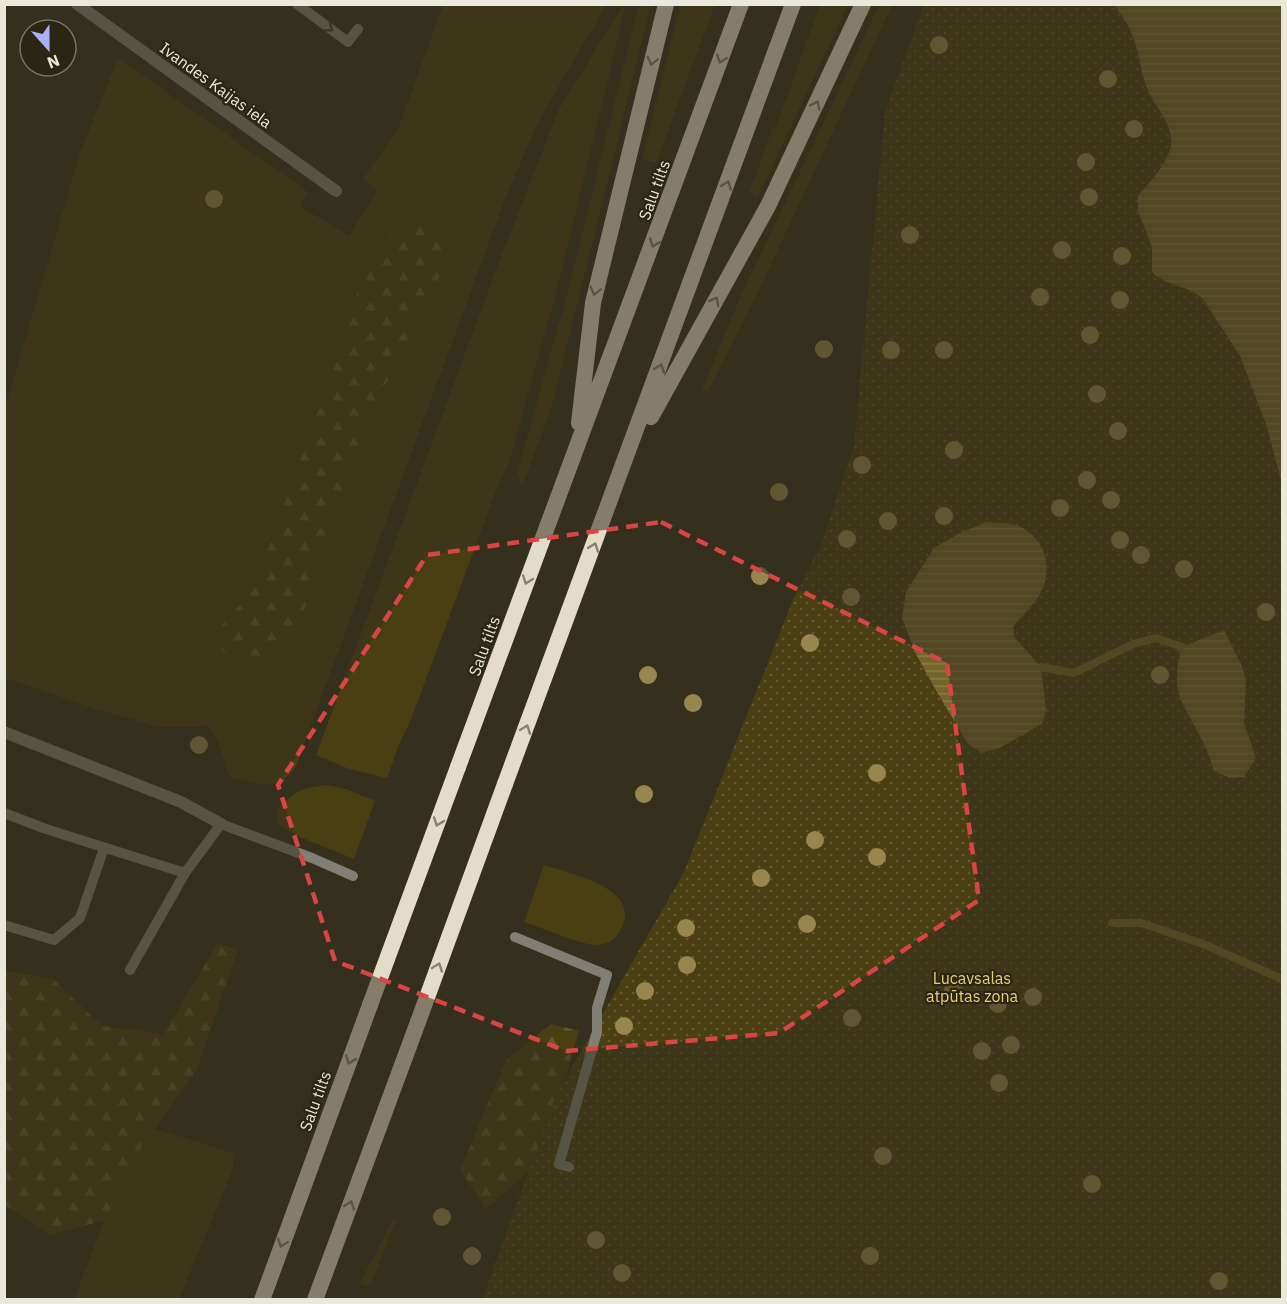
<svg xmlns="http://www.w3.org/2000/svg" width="1287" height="1304" font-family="'IBM Plex Sans',sans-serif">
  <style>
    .green { fill: #4a3e13; fill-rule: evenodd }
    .forest { fill: url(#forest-firs) }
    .park { fill: url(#park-dots) }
    .water { fill: url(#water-rules) }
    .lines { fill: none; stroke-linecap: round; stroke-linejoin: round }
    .stream { stroke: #76652a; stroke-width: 8 }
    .service { stroke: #817e75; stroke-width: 10 }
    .minor { stroke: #817e75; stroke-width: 12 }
    .trunk { stroke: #e4dcc8; stroke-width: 16 }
    .trunk-bridge { stroke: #e4dcc8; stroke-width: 16 }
    .tree { fill: #98864f }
    .oneway { stroke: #403c2c }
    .oneway2 { stroke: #88816e }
    .marked { fill: none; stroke: #d94543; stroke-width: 4.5; stroke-dasharray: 12 8; stroke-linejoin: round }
    .labels { text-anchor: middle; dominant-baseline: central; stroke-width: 4.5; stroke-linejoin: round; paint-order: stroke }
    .street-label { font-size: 16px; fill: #eae7db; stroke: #2b2613 }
    .park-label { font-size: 16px; fill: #e9ce78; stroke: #2b2613 }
  </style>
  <defs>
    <pattern id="forest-firs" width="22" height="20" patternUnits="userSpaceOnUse" patternTransform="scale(1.5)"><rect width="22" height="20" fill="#4a3e13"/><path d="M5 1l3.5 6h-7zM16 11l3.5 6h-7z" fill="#645a35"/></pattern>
    <pattern id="park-dots" width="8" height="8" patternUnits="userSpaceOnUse" patternTransform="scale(1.5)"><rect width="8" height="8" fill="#4a3e13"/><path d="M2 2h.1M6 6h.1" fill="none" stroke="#645a35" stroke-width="1.8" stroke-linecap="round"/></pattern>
    <pattern id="water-rules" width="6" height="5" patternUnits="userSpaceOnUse" patternTransform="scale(1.5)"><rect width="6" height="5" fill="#76652a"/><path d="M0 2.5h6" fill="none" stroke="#8a7b48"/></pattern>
  </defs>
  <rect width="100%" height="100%" fill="#352f1d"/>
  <!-- green -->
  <path class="green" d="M443,5H606L538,122L505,199L296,766C279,793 256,783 230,777L218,742L208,726L159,727L99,710L5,678L4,511L7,496L4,476L5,408L81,150L118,58L308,192L300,206L349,236L378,191L363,179L399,127ZM453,249L369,417L318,562L298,633L210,638L254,589L330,374L364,272Z
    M623,5H626L557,289L509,462L499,483L412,717L399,745L387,778L349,769L316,755L502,254L559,109Z
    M639,5H651L552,406L522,487L517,473L565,302Z
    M680,5H715L656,163L642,160Z
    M820,5H848L758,197L749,193L773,127H776Z
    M879,5H892L759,290L708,392L702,390L739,300Z
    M327,785L346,789L375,801L354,859L300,837L278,824L277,811C293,791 302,788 327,785Z
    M544,865C571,874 643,888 621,929C616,940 608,945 595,945C582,945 540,927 524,922Z
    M140,1124L233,1153V1169L179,1299L74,1300Z
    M393,1219H396L372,1282L370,1285L366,1286L360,1283Z"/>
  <!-- forest -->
  <path class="forest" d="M429,216L454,249L369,417L318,562L298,633L259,660L231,659L210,638L254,589L330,374L364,272L400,221Z
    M218,943L238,950L197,1069L141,1148L105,1220L51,1235L5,1205V971L52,978L102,1026L163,1034Z
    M551,1024L579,1031L541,1161L486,1209L460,1170L506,1060Z"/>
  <!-- park -->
  <path class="park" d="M924,5H1114C1120,13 1127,22 1131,32C1140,52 1140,75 1150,95C1158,110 1174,127 1171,146C1167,165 1150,181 1138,196V211L1152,247V272C1166,286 1188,285 1203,299L1240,356L1267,427L1282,484V1299L482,1300L556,1095L684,872L793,600L822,542L854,446L885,111Z"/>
  <!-- water -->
  <path class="water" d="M1114,5H1282V484L1267,427L1240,356L1203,299C1188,285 1166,286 1152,272V247L1138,211V196C1150,181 1167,165 1171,145C1174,127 1158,110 1150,95C1140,75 1140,52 1131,32C1127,22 1120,13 1114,5Z
    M986,522C995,523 1006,522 1015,525C1044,534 1055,568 1040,594C1033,606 1021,616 1013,627L1015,638L1041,667L1046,710L1042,724L999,748L982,753L968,744L934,687L917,656L902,618L906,592L934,548L958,534Z
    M1224,630L1242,666L1246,681L1244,723L1256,758L1244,777L1230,778L1214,771C1211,762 1208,753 1204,744C1185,704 1168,696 1182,647Z"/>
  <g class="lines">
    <!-- stream -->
    <path class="stream" d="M1041,667L1074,673L1133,644L1156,638L1182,647
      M1112,923H1141L1206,945L1282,979"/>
    <!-- service -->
    <path class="service" d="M297,4L348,42L358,29
      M4,813L46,829L185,873
      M4,925L54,940L80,918L104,848
      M515,937L607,975L597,1008V1032L559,1164L569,1167
      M130,970L185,873L221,824L312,858L353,876"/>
    <!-- minor -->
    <path class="minor" d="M77,4L336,191
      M4,732L181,802L221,824"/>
    <!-- trunk -->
    <path class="trunk" d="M651,417L768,206L863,4
      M579,423L593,303L666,4
      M458,767L741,4
      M505,784L793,4
      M262,1300L370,1005
      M315,1300L418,1022"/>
    <!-- trunk-bridge -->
    <path class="trunk-bridge" d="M370,1005L458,767
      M418,1022L505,784"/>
  </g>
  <!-- trees -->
  <g class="tree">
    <circle cx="939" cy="45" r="9"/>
    <circle cx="1108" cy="79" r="9"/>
    <circle cx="1134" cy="129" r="9"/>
    <circle cx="1086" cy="162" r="9"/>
    <circle cx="1089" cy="197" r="9"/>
    <circle cx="214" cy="199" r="9"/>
    <circle cx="910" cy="235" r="9"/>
    <circle cx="1062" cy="250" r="9"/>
    <circle cx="1122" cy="256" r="9"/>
    <circle cx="1040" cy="297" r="9"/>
    <circle cx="1120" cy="300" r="9"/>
    <circle cx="1090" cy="335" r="9"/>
    <circle cx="824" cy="349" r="9"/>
    <circle cx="891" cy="350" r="9"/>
    <circle cx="944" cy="350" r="9"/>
    <circle cx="1097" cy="394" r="9"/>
    <circle cx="1118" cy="431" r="9"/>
    <circle cx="954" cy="450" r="9"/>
    <circle cx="862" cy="465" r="9"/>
    <circle cx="1087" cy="480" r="9"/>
    <circle cx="779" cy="492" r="9"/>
    <circle cx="1111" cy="500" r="9"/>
    <circle cx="1060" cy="508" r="9"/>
    <circle cx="944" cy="516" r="9"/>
    <circle cx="888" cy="521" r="9"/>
    <circle cx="847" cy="539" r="9"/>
    <circle cx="1120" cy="540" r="9"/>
    <circle cx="1141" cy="555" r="9"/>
    <circle cx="1184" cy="569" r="9"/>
    <circle cx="760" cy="576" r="9"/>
    <circle cx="851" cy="597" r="9"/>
    <circle cx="1266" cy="612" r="9"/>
    <circle cx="810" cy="643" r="9"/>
    <circle cx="648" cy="675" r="9"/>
    <circle cx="1160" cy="675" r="9"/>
    <circle cx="693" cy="703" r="9"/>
    <circle cx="199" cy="745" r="9"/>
    <circle cx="877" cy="773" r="9"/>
    <circle cx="644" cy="794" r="9"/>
    <circle cx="815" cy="840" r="9"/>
    <circle cx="877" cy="857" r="9"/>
    <circle cx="761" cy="878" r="9"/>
    <circle cx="807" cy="924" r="9"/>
    <circle cx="686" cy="928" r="9"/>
    <circle cx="687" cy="965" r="9"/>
    <circle cx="953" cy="990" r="9"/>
    <circle cx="645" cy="991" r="9"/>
    <circle cx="1033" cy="997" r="9"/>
    <circle cx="998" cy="1004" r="9"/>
    <circle cx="852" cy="1018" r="9"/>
    <circle cx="624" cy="1026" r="9"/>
    <circle cx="1011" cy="1045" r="9"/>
    <circle cx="982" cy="1051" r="9"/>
    <circle cx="999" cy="1083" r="9"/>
    <circle cx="883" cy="1156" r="9"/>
    <circle cx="1092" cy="1184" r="9"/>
    <circle cx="442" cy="1217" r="9"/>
    <circle cx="596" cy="1240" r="9"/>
    <circle cx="472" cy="1256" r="9"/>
    <circle cx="870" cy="1256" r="9"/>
    <circle cx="622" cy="1273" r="9"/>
    <circle cx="1219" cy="1281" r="9"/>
  </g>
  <!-- one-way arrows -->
  <defs><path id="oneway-chevron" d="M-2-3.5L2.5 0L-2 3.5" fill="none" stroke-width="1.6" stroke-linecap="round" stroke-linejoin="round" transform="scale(1.5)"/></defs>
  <use class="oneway" href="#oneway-chevron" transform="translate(329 28) rotate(36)"/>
  <g class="oneway2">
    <use href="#oneway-chevron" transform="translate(721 59) rotate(110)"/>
    <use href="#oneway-chevron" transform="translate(652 61) rotate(104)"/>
    <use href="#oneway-chevron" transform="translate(816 105) rotate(-65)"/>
    <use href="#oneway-chevron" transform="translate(727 185) rotate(-70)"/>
    <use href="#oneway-chevron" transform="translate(654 243) rotate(110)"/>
    <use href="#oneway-chevron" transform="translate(595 291) rotate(104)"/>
    <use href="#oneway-chevron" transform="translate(715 301) rotate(-61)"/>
    <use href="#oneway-chevron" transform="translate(660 368) rotate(-70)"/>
    <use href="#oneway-chevron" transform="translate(594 547) rotate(-70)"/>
    <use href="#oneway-chevron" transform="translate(527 580) rotate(110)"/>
    <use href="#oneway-chevron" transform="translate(526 729) rotate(-70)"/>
    <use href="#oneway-chevron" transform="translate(438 822) rotate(110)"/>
    <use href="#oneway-chevron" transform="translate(438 967) rotate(-70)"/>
    <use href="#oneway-chevron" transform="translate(350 1060) rotate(110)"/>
    <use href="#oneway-chevron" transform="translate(350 1205) rotate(-70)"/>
    <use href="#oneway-chevron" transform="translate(282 1243) rotate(110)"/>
  </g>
  <!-- marked area -->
  <path d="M0 0H1287V1304H0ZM661,522L947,663L979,900L779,1033L566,1051L335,961L278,785L427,555Z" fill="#352f1d" fill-opacity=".55" fill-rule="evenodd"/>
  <path class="marked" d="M661,522L947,663L979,900L779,1033L566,1051L335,961L278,785L427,555Z"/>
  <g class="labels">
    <!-- street labels -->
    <g class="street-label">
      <text transform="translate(216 85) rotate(36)">Ivandes Kaijas iela</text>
      <text transform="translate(654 190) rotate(-70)">Salu tilts</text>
      <text transform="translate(484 646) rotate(-70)">Salu tilts</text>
      <text transform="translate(315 1101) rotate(-70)">Salu tilts</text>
    </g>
    <!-- park labels -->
    <g class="park-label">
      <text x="972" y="978">Lucavsalas<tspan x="972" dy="18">atpūtas zona</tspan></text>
    </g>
  </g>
  <!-- border -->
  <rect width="1287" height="1304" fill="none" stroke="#eae7db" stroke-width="12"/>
  <!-- north arrow -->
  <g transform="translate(48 48) rotate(159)"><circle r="28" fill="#2b2613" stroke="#777363" stroke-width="1.5"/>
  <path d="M0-4.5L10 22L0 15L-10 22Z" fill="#a7b1fc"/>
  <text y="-9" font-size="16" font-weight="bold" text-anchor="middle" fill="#eae7db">N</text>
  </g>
</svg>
